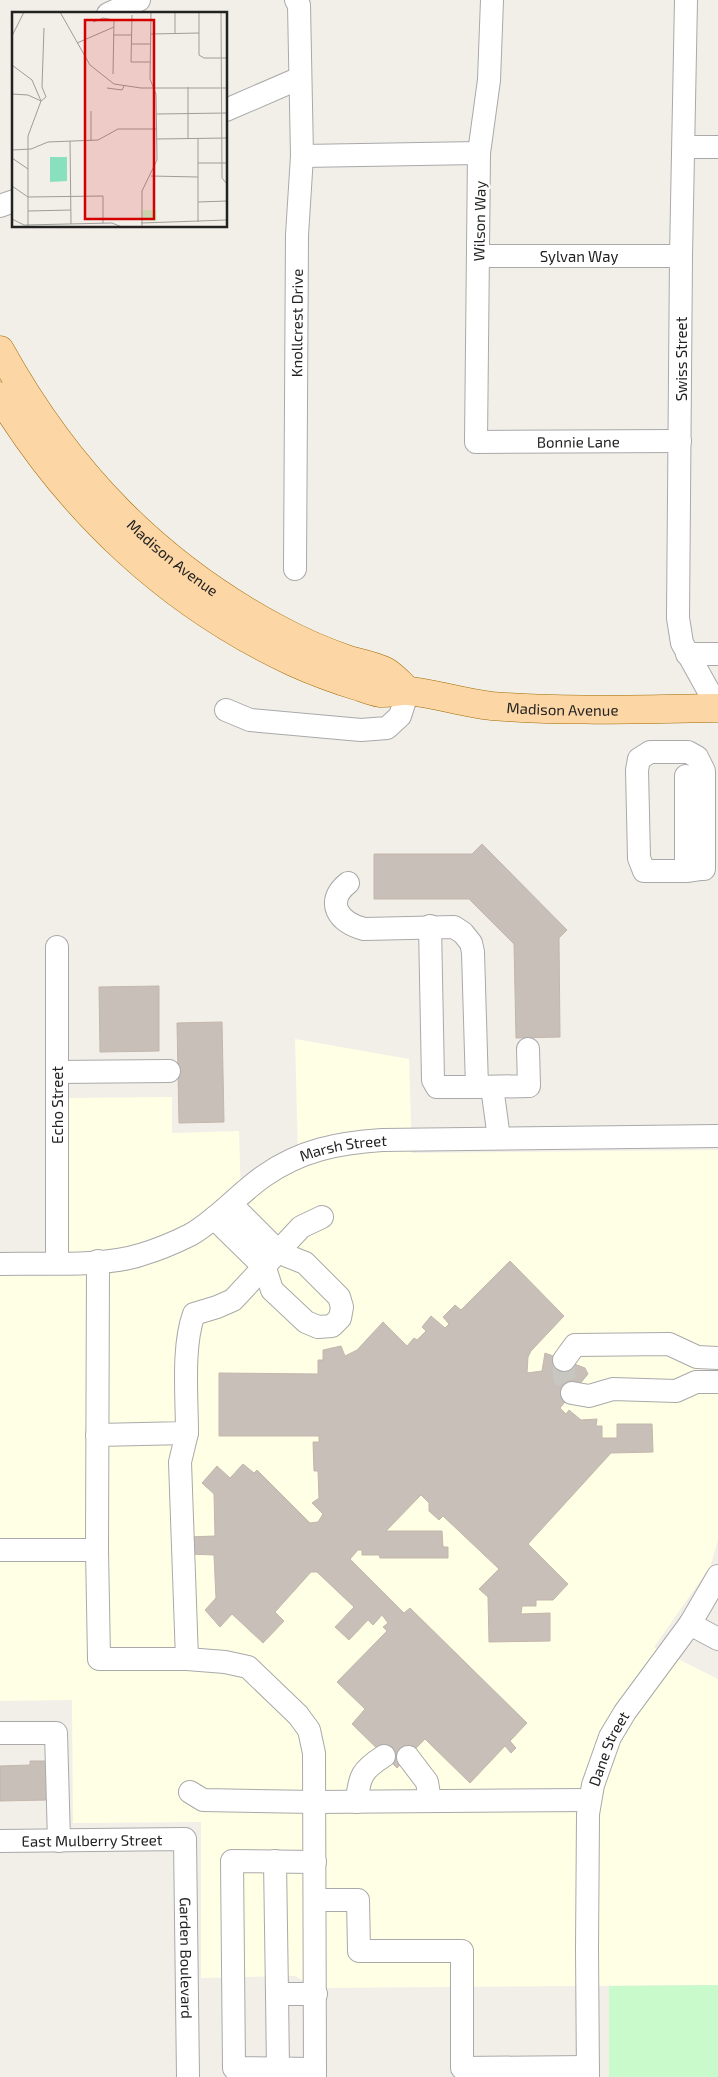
<svg xmlns="http://www.w3.org/2000/svg" width="718" height="2077" font-family="'Exo 2',sans-serif">
  <style>
    .education { fill: #ffffe5 }
    .park { fill: #c8facc }
    .building { fill: #c7bfb8; stroke: #c4b6ab }
    .lines { fill: none; stroke-linecap: round; stroke-linejoin: round }
    .minor-tunnel { stroke: #c8c6c1; stroke-width: 22; stroke-dasharray: 22 11; stroke-linecap: butt }
    .minor-casing { stroke: #a9a9a9; stroke-width: 24 }
    .major-casing { stroke: #a06b00; stroke-width: 29 }
    .minor { stroke: #fff; stroke-width: 22 }
    .major { stroke: #fcd6a4; stroke-width: 28 }
    .labels { text-anchor: middle; dominant-baseline: central; stroke-width: 4.5; stroke-linejoin: round; paint-order: stroke }
    .street-label { font-size: 15px; fill: #222; stroke: #fff }
    .inset-road { fill: none; stroke: #9f9d99; stroke-width: 1 }
    .view { fill: #d40000; fill-opacity: 0.15; stroke: #d40000; stroke-width: 2.5 }
    .inset-edge { fill: none; stroke: #222; stroke-width: 2.5 }
  </style>
  <rect width="100%" height="100%" fill="#f2efe9"/>
  <!-- education -->
  <path class="education" d="M295,1039L409,1059L412,1153L718,1150V1540L710,1567L654,1647L718,1679V1985L317,1988L295,1976L201,1978V1822L73,1823L72,1700L0,1701V1276L67,1275L65,1098L172,1097V1133L239,1131L241,1194L298,1155Z"/>
  <!-- park -->
  <path class="park" d="M718,1985V2077H609V1986Z"/>
  <!-- building -->
  <path class="building" d="M482,844L567,930L559,938L560,1037L516,1038L514,944L469,899H374V854H472Z
    M159,986V1051L100,1052L99,987Z
    M222,1022L224,1122L179,1123L177,1023Z
    M510,1261L564,1316L531,1351L528,1357L527,1373L542,1371L545,1353L585,1368L588,1374L560,1408L566,1414L569,1410L581,1420L597,1419L596,1426H602V1438H617V1424H652L653,1452L611,1453L528,1544L568,1584L553,1600H536V1606H522L521,1614L550,1613V1641L489,1642L488,1597L479,1589L499,1569L443,1516L439,1520L429,1511V1503L421,1495L386,1531H442L443,1547H448V1558H380L379,1555H362V1550H358L350,1559L404,1613L410,1608L527,1723L510,1741L516,1748L511,1753L505,1746L470,1783L425,1739L397,1768L352,1724L365,1709L337,1682L387,1631L383,1627L388,1623L382,1615L373,1625L368,1620L349,1640L335,1627L354,1607L317,1572H311L275,1612L284,1621L263,1643L232,1614L220,1627L205,1610L216,1598L214,1555L189,1554L188,1537L215,1536L214,1494L202,1483L217,1466L230,1478L243,1464L254,1473L257,1470L310,1523L318,1522L323,1514L312,1503L319,1498L318,1471H314L313,1442H319V1436H219V1373L318,1374V1360H323V1350L341,1346L345,1356L357,1350L383,1322L407,1346L414,1338L417,1340L426,1331L422,1327L431,1316L445,1328L449,1324L443,1317L455,1305L461,1310Z
    M30,1761H47L48,1800L0,1801V1766L30,1765Z"/>
  <g class="lines">
    <!-- minor-tunnel -->
    <path class="minor-tunnel" d="M564,1360V1377L572,1393"/>
    <!-- minor casing -->
    <g class="minor-casing">
      <g id="minor">
        <path id="s1" d="M492,0L489,80L479,153L476,442L680,441"/>
        <path d="M686,0L681,256L678,618L682,643L718,708"/>
        <path d="M108,14L139,0"/>
        <path d="M226,110L300,78"/>
        <path d="M684,147H718"/>
        <path d="M302,156L479,153"/>
        <path d="M0,206L14,201"/>
        <path id="s2" d="M478,256H681"/>
        <path id="s3" d="M295,569L297,235L302,156L299,5L296,0"/>
        <path d="M687,654H718"/>
        <path d="M226,710L250,720L361,730L387,728L400,716L408,691"/>
        <path d="M686,776V871L700,869"/>
        <path d="M686,871H644L639,858L637,770L639,759L650,752H688L697,757L704,771V869"/>
        <path d="M348,883C324,902 339,923 364,929L454,927L463,933L471,943L473,952L477,1087L529,1086L528,1049"/>
        <path d="M430,926L433,1080L437,1087H477"/>
        <path d="M57,947V1263"/>
        <path d="M57,1072L169,1071"/>
        <path d="M492,1087L499,1138"/>
        <path d="M214,1218L265,1268L272,1290L306,1322L318,1327L332,1326L340,1318L342,1307L339,1297L305,1263L280,1253L231,1204"/>
        <path d="M98,1261L97,1550L99,1659H187L225,1662L248,1667L298,1715L309,1730L314,1753L315,2077"/>
        <path id="s4" d="M0,1264C41,1263 103,1267 140,1255C157,1250 174,1243 190,1235C218,1219 238,1194 264,1176C301,1150 338,1143 382,1140L718,1136"/>
        <path d="M564,1360L575,1345L669,1344L697,1357L718,1358"/>
        <path d="M572,1393L589,1396L613,1389L676,1391L696,1382H718"/>
        <path d="M97,1435L187,1433C187,1398 182,1346 194,1314L217,1307L233,1300L301,1227L322,1217"/>
        <path d="M0,1550H97"/>
        <path d="M690,1624L718,1639"/>
        <path d="M187,1659L180,1462L187,1433"/>
        <path d="M0,1733H56L59,1841"/>
        <path d="M408,1757L427,1782L430,1801"/>
        <path d="M190,1792L203,1800L315,1802L590,1800"/>
        <path d="M357,1802C359,1776 362,1770 384,1756"/>
        <path id="s5" d="M0,1841L185,1839L188,2077"/>
        <path d="M275,1861L277,1994H316"/>
        <path d="M315,1862L232,1861L234,2068L315,2069"/>
        <path d="M315,1900H358L359,1951H462V2068L588,2067"/>
        <path d="M277,1994L278,2069"/>
        <path id="s6" d="M588,2077L587,1949L588,1814L593,1785L610,1737L625,1712L690,1624L718,1576"/>
      </g>
    </g>
    <!-- major casing -->
    <g class="major-casing">
      <g id="major">
        <path id="s7" d="M0,350C67,471 157,565 280,630C302,642 326,652 349,660C361,663 375,666 385,671C394,676 401,685 408,691"/>
        <path id="s8" d="M0,396C71,512 170,605 293,662C315,672 337,680 360,687C366,689 374,692 380,693C390,694 400,690 409,691C437,694 464,703 492,706C567,712 643,709 718,708"/>
      </g>
    </g>
    <!-- minor -->
    <use href="#minor" class="minor"/>
    <!-- major -->
    <use href="#major" class="major"/>
  </g>
  <g class="labels">
    <!-- street labels -->
    <g class="street-label">
      <text transform="translate(479 221) rotate(-89)">Wilson Way</text>
      <text stroke="none"><textPath href="#s2" startOffset="101">Sylvan Way</textPath></text>
      <text stroke="none"><textPath href="#s3" startOffset="246">Knollcrest Drive</textPath></text>
      <text transform="translate(681 359) rotate(-90)">Swiss Street</text>
      <text stroke="none"><textPath href="#s1" startOffset="545">Bonnie Lane</textPath></text>
      <text stroke="none"><textPath href="#s7" startOffset="272">Madison Avenue</textPath></text>
      <text stroke="none"><textPath href="#s8" startOffset="678">Madison Avenue</textPath></text>
      <text transform="translate(57 1105) rotate(-90)">Echo Street</text>
      <text stroke="none"><textPath href="#s4" startOffset="375">Marsh Street</textPath></text>
      <text stroke="none"><textPath href="#s6" startOffset="332">Dane Street</textPath></text>
      <text stroke="none"><textPath href="#s5" startOffset="92">East Mulberry Street</textPath></text>
      <text stroke="none"><textPath href="#s5" startOffset="304">Garden Boulevard</textPath></text>
    </g>
  </g>
  <!-- overview -->
  <g transform="translate(12 12)">
    <rect width="215" height="215" fill="#f2efe9"/>
    <path d="M131,198H145V209L131,208Z" fill="#c8facc"/>
    <path d="M38,145H55V169L38,170Z" fill="#88e0be"/>
    <path class="inset-road" d="M48,0L78,53L102,72L129,76H215M187,0V43L192,46H215M209,0L210,166L215,172M120,3L119,50H138M81,10L91,6L102,8L101,62M139,22L187,21M163,22V0M102,23H119M0,24L12,0M65,31L102,15M119,32H138M0,53L20,68L29,89L16,124V215M176,75V127M95,76L110,78L112,74M0,82L16,83L29,89M29,89L34,85L30,75L32,16M79,99V129M145,102L215,101M144,127L215,126M186,127V210M58,129L59,212M0,138L19,137L36,130L86,128L106,117H144M0,146L16,157M186,151H215M139,164L186,165M0,174L16,185L91,184V211M186,190L215,189M16,199L59,198M0,207L12,213L100,211L110,215M129,211L215,208M130,215V179L145,148L144,82L138,67L139,0"/>
    <path class="view" d="M73,8H142V207H73Z"/>
    <rect width="215" height="215" class="inset-edge"/>
  </g>
</svg>
